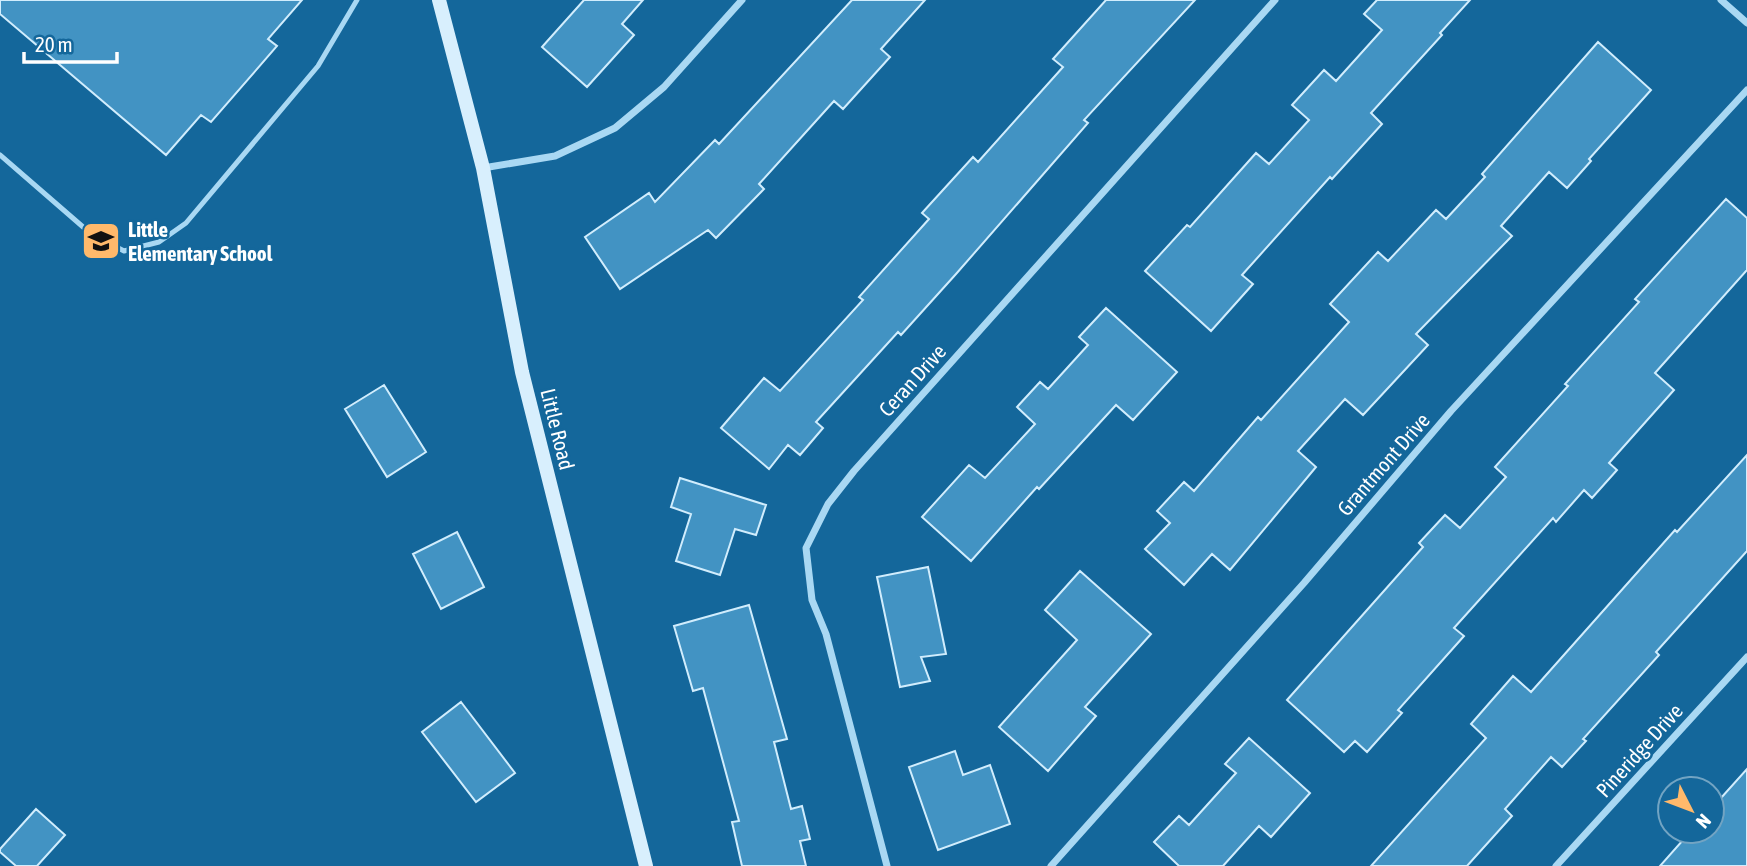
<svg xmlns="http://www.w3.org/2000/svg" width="1747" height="866" font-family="'Asap Condensed',sans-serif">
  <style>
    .building { fill: #4293c3; stroke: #d1edfd; stroke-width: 2 }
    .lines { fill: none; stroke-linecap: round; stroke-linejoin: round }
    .lane { stroke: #a9d8f3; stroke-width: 5 }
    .street { stroke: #a9d8f3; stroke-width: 7 }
    .secondary { stroke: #d8effd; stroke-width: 14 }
    .labels { text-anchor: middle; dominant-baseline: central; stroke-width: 5; stroke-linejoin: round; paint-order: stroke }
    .poi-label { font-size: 21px; font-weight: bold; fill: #fff; stroke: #14679b; text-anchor: start }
    .street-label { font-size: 21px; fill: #fff; stroke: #14679b }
  </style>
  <rect width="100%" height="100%" fill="#14679b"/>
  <!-- building -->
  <path class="building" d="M0,0H302L268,39L277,46L211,122L201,115L166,155L0,14Z
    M584,0H643L622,24L634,35L587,87L542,47Z
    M852,0H925L881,49L890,57L843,109L834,101L759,184L764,189L716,238L708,230L620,289L585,237L649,193L655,202L715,140L719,144Z
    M1106,0H1195L1084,120L1088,123L956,274L901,335L898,332L816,422L823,428L800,455L788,445L769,469L721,428L764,378L780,391L863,300L859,297L929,219L922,213L973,157L978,162L1063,67L1053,59Z
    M1377,0H1470L1440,33L1442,35L1371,113L1382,124L1332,179L1330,177L1242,275L1253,284L1211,331L1145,271L1187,225L1190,227L1256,153L1269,164L1309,120L1292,105L1324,70L1336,81L1382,30L1364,14Z
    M1598,42L1651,90L1589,159L1591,161L1567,188L1549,172L1501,226L1512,236L1416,334L1428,345L1363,415L1345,399L1298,451L1316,467L1230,570L1212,554L1184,585L1145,549L1170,523L1157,511L1184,482L1194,491L1258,417L1261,420L1349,322L1330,304L1378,252L1388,261L1436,210L1446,219L1485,177L1482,174Z
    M1726,199L1747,218V270L1655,373L1674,390L1609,463L1617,470L1592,498L1584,490L1556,522L1553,518L1454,628L1464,636L1398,710L1402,713L1367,752L1355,741L1344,752L1287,700L1423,547L1419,543L1445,515L1460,528L1506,477L1495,467L1568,386L1565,384L1639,302L1635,299Z
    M1106,308L1177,372L1133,420L1116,405L1039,489L1037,487L971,561L922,517L969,465L985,478L1035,424L1017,407L1040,382L1048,389L1088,345L1079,337Z
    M384,385L426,452L387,477L345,409Z
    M1747,455V551L1656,652L1659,655L1583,739L1586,741L1562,767L1551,757L1505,809L1512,816L1467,866H1371L1486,738L1471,724L1513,676L1531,692L1675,530L1677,532Z
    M680,478L766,505L756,535L735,529L720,575L676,561L691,514L671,507Z
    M457,532L484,587L441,609L413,554Z
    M928,567L946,654L921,657L930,681L900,687L877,577Z
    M1080,571L1151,634L1085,707L1096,716L1048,771L999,727L1077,640L1045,610Z
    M749,605L787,739L774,742L791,809L802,806L810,839L800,841L806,866H742L732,822L739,821L703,688L693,691L674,626Z
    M461,702L515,773L476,802L422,732Z
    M1249,738L1310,793L1271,837L1259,826L1223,866H1179L1154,842L1179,816L1189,825L1236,773L1225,764Z
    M955,751L963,775L990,765L1010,824L938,850L909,767Z
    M1747,769V866H1660L1691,831H1712V808Z
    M36,809L65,835L37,866H16L0,852V849Z"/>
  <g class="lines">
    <!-- lane -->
    <path class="lane" d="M0,155L90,233L124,251L159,242L186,223L318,66L357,0"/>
    <!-- street -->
    <path class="street" d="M1721,0L1747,23
      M483,168L555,156L615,128L664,87L742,0
      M887,866L826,634L812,600L806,548L828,504L854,471L1275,0
      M1051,866L1304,583L1451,411L1747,90
      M1556,866L1747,657"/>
    <!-- secondary -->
    <path class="secondary" d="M439,0L483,168L522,372L646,866"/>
  </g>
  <!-- icons -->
  <defs>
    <g id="school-square" transform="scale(2.0125)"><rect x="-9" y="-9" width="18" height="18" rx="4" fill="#ffb96b" stroke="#14679b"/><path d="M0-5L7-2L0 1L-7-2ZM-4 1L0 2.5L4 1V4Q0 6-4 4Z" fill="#111"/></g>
  </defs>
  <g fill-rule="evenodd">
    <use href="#school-square" x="101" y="241"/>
  </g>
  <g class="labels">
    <!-- poi labels -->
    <g class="poi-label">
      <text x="128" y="229">Little<tspan x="128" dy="24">Elementary School</tspan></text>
    </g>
    <!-- street labels -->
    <g class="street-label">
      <text transform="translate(912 380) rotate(-48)">Ceran Drive</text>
      <text transform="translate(558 429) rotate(76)">Little Road</text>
      <text transform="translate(1383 464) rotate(-49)">Grantmont Drive</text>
      <text transform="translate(1639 750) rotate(-48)">Pineridge Drive</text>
    </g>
  </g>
  <!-- north arrow -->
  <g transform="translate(1691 810) rotate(132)"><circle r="33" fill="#14679b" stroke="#72a4c3" stroke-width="2"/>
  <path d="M0-5L12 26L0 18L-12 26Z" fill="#ffb96b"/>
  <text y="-10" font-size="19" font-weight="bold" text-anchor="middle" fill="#ffffff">N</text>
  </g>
  <!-- scale -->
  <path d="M24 52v10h93v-10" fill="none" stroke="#ffffff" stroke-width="3.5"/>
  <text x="35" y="52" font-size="21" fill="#ffffff" stroke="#14679b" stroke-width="5" paint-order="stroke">20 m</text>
</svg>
